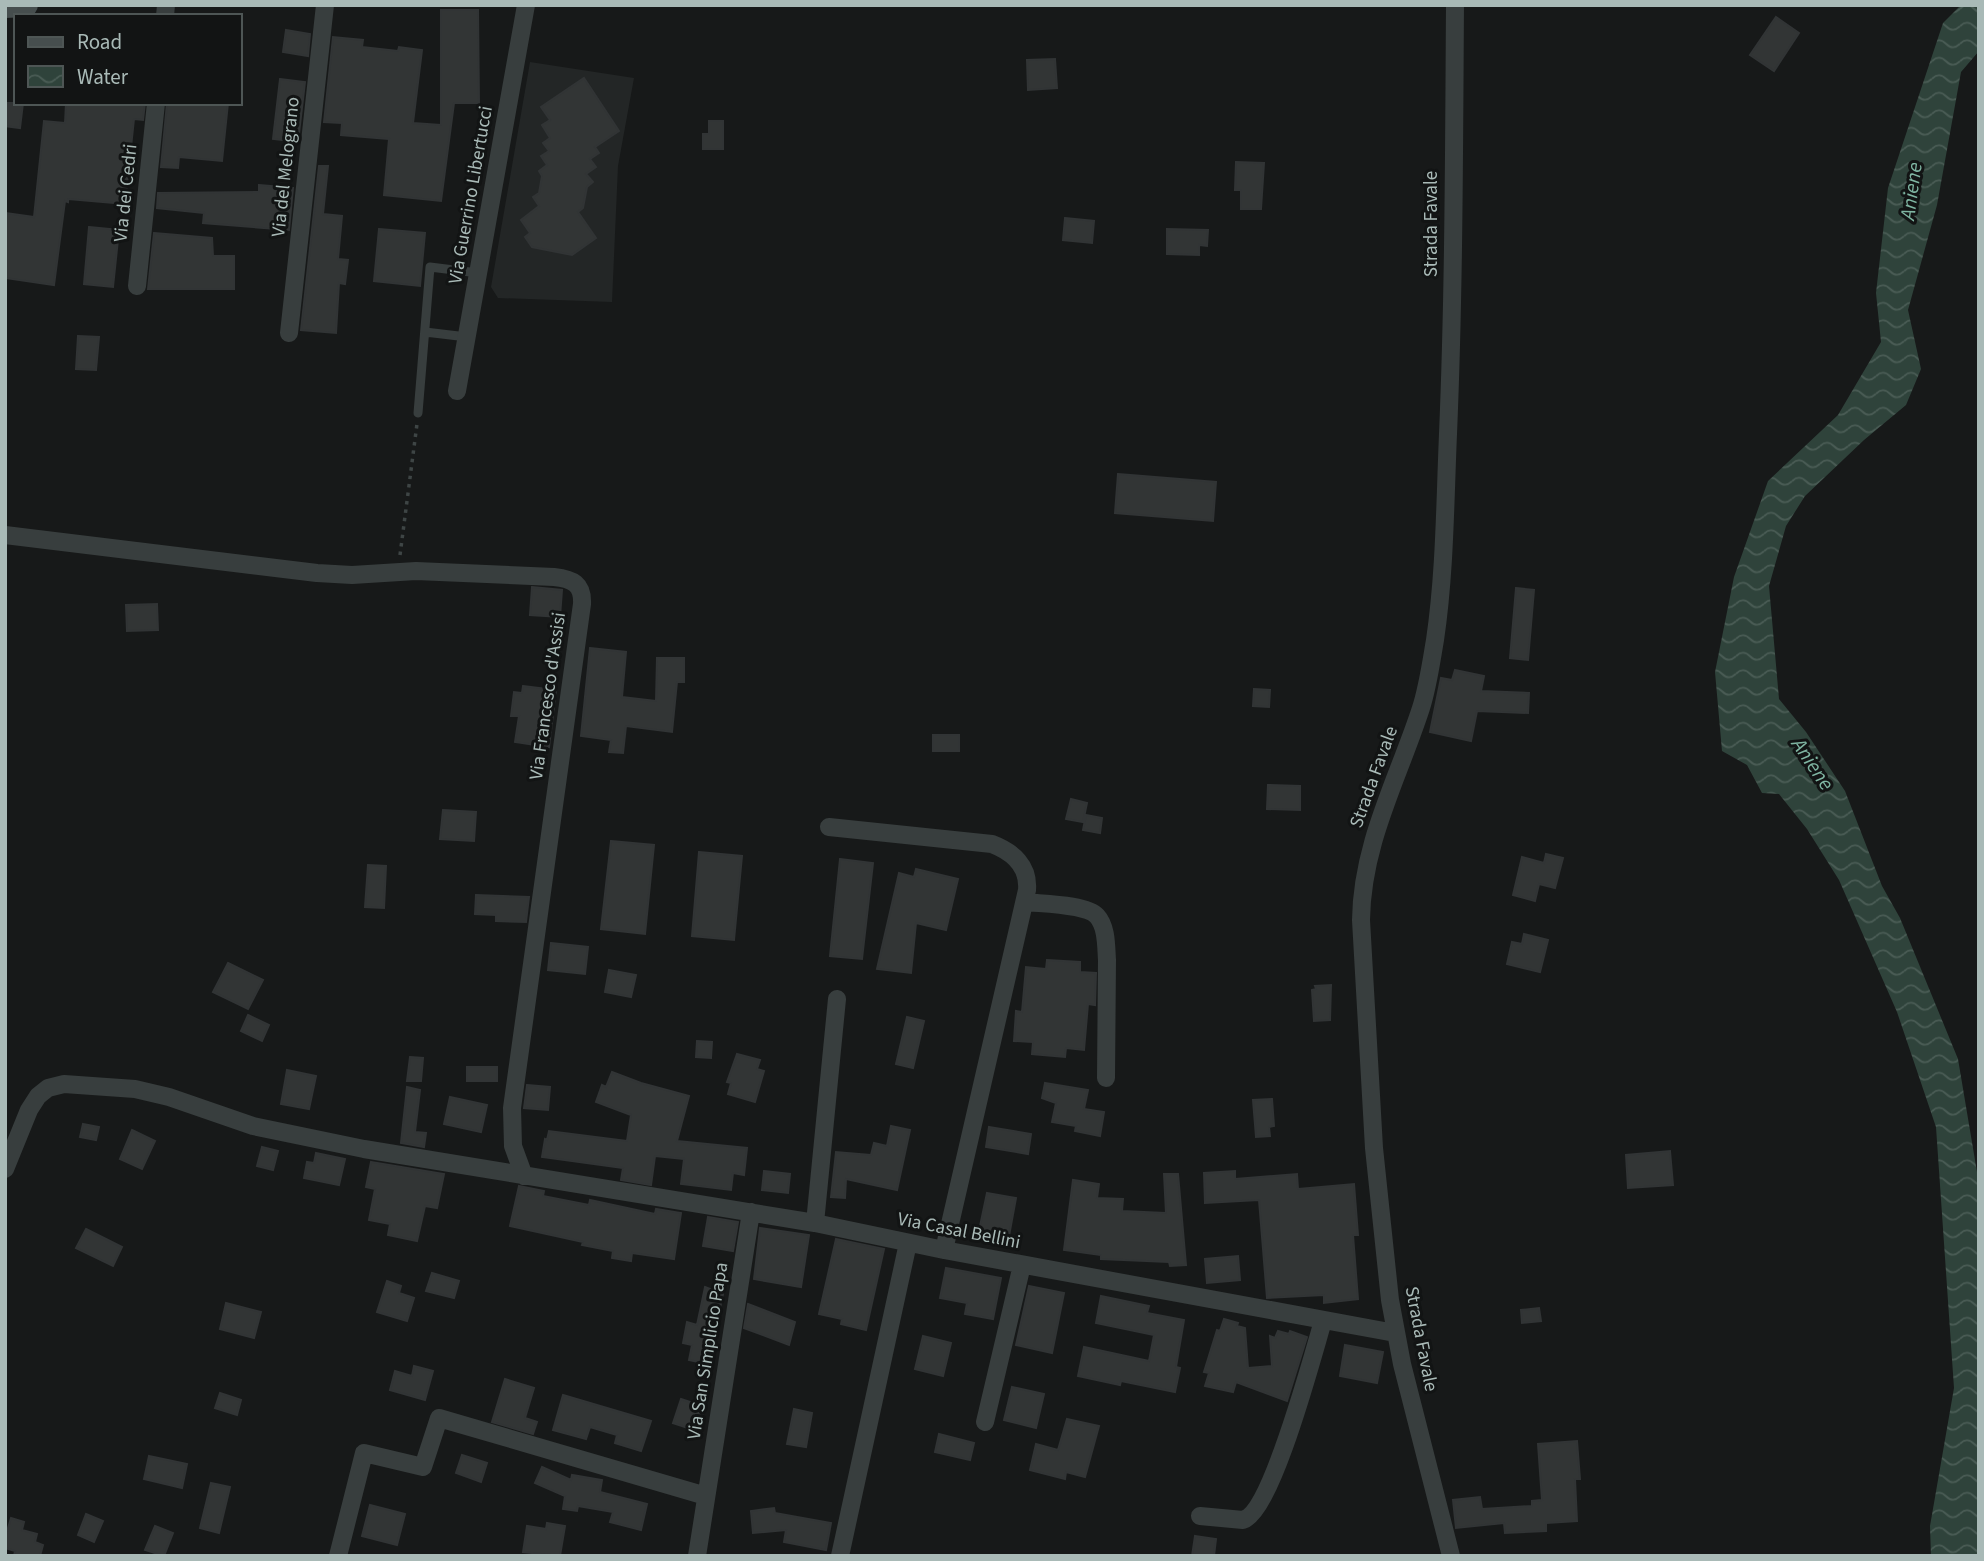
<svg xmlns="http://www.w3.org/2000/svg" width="1984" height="1561" font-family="'Source Sans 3',sans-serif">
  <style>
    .built { fill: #232626 }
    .water { fill: url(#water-waves) }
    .building { fill: #323535; stroke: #313435; stroke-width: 2 }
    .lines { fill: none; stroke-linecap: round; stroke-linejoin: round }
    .path { stroke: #3e4545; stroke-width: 3.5; stroke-dasharray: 3.5 5; stroke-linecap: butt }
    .lane { stroke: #383e3e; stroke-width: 9 }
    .street { stroke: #383e3e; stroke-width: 18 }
    .secondary { stroke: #464e4e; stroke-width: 24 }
    .labels { text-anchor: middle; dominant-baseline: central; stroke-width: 6; stroke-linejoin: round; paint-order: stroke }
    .street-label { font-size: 19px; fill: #a9bab7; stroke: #121414 }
    .water-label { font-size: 21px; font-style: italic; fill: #7fb5a2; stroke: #121414 }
  </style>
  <defs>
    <pattern id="water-waves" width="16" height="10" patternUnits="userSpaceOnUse" patternTransform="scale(1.75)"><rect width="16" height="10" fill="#2f433b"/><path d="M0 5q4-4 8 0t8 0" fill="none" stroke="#4a5c55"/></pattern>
  </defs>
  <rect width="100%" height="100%" fill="#171919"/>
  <!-- built -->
  <path class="built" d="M530,62L634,78L618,166L612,302L498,298L491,287Z"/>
  <!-- water -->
  <path class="water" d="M1961,5H1979V51L1961,72L1937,205L1908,310L1921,369L1906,405L1864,440L1805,496L1786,526L1769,586L1779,699L1806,732L1845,791L1882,886L1900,918L1958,1059L1979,1184V1556H1931L1930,1526L1954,1388L1936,1127L1897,1012L1839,880L1807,829L1779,794L1762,793L1747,765L1722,751L1715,672L1734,577L1768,481L1838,415L1881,342L1876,293L1888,188L1943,23Z"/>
  <!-- building -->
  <path class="building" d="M441,10H478L479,103H454L441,201L384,195L389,139L341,135L342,123L324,122L333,37L363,40L362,47L398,51L399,47L422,50L413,123L441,125Z
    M1776,17L1799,33L1774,71L1750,55Z
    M286,30L310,34L308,56L283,52Z
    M1055,59L1057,88L1028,90L1027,60Z
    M584,78L619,131L595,147L599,153L590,159L596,167L586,174L593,182L587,187L583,208L578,212L596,238L572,255L532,247L525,237L530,233L521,220L539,206L533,197L539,193L542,176L539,171L547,165L541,156L549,151L543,143L550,138L542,125L550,120L541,107Z
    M280,79L305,82L298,142L273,139Z
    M5,103H23L20,128L5,126Z
    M66,103H145L143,120L134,119L125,204L68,199V202L65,201L54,285L5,278V213L34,217L44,121L65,123Z
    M167,103H228L222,161L179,157L178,168L161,167Z
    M709,121H723V149H703V134H709Z
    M1236,162L1264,163L1261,209H1241V190H1235Z
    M319,166H328L323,214L342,216L338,259L348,260L345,284L339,283L336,333L301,330Z
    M259,185L293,188L289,230L203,223L204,213L157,208L158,193L259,192Z
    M1065,218L1094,221L1092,243L1063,240Z
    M89,227L119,230L113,287L84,284Z
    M379,229L425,233L420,286L374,281Z
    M1167,229L1208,230L1207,246L1199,245V255L1167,254Z
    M154,233L212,238L213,256H234V289H148Z
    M78,336L99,337L96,370L76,369Z
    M1118,474L1216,482L1213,521L1115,513Z
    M532,587L562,590L560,617L530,615Z
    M1516,588L1534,590L1528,660L1510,658Z
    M157,604L158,630L127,631L126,605Z
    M590,648L626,652L622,697L656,701L657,658H684V682H677L672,732L626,726L623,753L609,752L611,740L581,736Z
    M1455,670L1484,676L1481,691L1529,693L1528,713L1477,711L1471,741L1430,732L1441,678L1452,680Z
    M523,686L556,690L549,747L515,742L519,716H511L514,692L522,693Z
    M1254,689L1270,690L1269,707L1253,706Z
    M933,735H959V751H933Z
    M1268,785L1300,786V810L1267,809Z
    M1071,799L1087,803L1083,822L1066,819Z
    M443,810L476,812L474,841L440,839Z
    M1086,815L1102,818L1100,833L1083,830Z
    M611,841L654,845L645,934L601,929Z
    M699,852L742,856L734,940L692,936Z
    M1546,854L1563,858L1555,888L1539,884L1535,901L1513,895L1522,857L1544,863Z
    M840,859L873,863L862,959L830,956Z
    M368,865L386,866L384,908L365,907Z
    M916,869L958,879L946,930L916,923L911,973L877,969L899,873L914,877Z
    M476,895L529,897L526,922L496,921V915L475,914Z
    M1524,934L1548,940L1540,972L1507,964L1512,942L1522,944Z
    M551,943L588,947L585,974L548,970Z
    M1047,960L1080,962V972L1096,973L1095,1005L1088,1004L1084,1050L1066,1048L1065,1057L1032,1054L1033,1042L1014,1041L1016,1011L1022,1012L1026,967L1046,969Z
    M228,963L263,980L248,1009L213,992Z
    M609,970L636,975L631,997L605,992Z
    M1331,985L1330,1020L1314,1021L1312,990L1316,989L1315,986Z
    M248,1015L269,1025L262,1041L241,1031Z
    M907,1017L924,1021L913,1068L896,1064Z
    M697,1041L712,1042L711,1058L696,1057Z
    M737,1054L760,1060L757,1069L764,1071L755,1102L728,1094L731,1083L727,1082Z
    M410,1057L423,1058L421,1081H407Z
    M467,1067H497V1081H467Z
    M287,1070L316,1076L309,1109L281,1104Z
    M612,1072L641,1083L689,1096L677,1141L747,1148L744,1175L733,1173L731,1190L681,1184L684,1159L655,1156L651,1185L621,1180L623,1168L542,1157L545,1139L547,1140L549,1131L627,1141L631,1115L596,1102L602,1085L606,1087Z
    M1045,1083L1088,1090L1084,1109L1104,1112L1100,1136L1075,1131L1076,1126L1052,1122L1056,1103L1042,1098Z
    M527,1085L550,1087L548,1110L524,1108Z
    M407,1087L420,1090L415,1132L426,1133L424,1147L401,1143Z
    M450,1097L487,1105L481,1132L444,1124Z
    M1272,1099L1274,1126L1269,1127L1270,1136L1256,1137L1253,1100Z
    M83,1124L99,1127L96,1140L80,1137Z
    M891,1126L910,1130L897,1190L846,1179L845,1198L831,1197L836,1152L871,1155L874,1143L887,1146Z
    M989,1127L1031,1134L1028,1154L986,1147Z
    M132,1130L155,1141L142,1169L120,1159Z
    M262,1147L278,1151L273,1170L257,1166Z
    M1670,1151L1673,1185L1628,1188L1626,1155Z
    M316,1153L345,1159L339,1185L304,1178L307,1162L314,1163Z
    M371,1162L444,1174L437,1208L425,1206L417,1241L388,1235L390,1224L369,1220L375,1189L366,1187Z
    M764,1171L790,1174L788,1193L762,1190Z
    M1235,1171V1179L1297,1174L1298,1189L1354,1184L1358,1235H1353L1358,1299L1324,1303V1295L1267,1298L1259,1200L1205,1203L1204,1173Z
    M1164,1174H1178L1186,1265L1170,1266L1169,1262L1101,1259V1255L1064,1250L1073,1180L1099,1184L1097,1198L1123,1199L1122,1211L1166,1213Z
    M519,1186L544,1191L543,1196L589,1205L590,1200L655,1214L656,1209L681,1213L674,1259L632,1253L631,1261L612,1258L613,1251L582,1245L583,1242L510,1226Z
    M987,1193L1016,1198L1009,1236L979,1231Z
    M708,1217L738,1222L733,1251L703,1246Z
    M760,1228L809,1235L801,1287L754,1279Z
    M86,1229L122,1247L113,1266L76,1248Z
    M836,1239L884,1249L866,1330L841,1324L842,1319L819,1314Z
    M1238,1256L1240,1280L1207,1283L1205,1259Z
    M946,1268L1001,1278L993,1319L965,1314L967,1303L940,1298Z
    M432,1273L459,1281L454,1298L426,1291Z
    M387,1281L401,1286L399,1293L414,1298L407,1321L377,1312Z
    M1029,1286L1064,1293L1052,1353L1016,1345Z
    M705,1287L723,1294L708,1364L689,1360L692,1345L683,1343L687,1322L697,1325Z
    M1101,1296L1149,1306L1147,1313L1184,1320L1176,1367L1180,1368L1175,1392L1121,1381L1120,1385L1078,1376L1084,1347L1149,1361L1154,1335L1096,1323Z
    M226,1303L261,1312L254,1338L220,1329Z
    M748,1304L795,1322L789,1345L744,1328Z
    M1539,1308L1541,1321L1522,1323L1521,1310Z
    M1224,1319L1238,1323L1237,1326L1245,1328L1248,1368L1272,1366L1270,1336L1275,1338L1278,1331L1289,1334L1290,1331L1307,1337L1287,1401L1236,1382L1233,1392L1205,1386L1209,1373L1204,1372L1217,1330L1220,1331Z
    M923,1336L951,1343L943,1376L915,1369Z
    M1345,1345L1383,1352L1377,1383L1340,1376Z
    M414,1366L433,1371L425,1400L390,1390L395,1371L412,1376Z
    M505,1379L534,1388L525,1418L537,1422L533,1434L492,1422Z
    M1012,1387L1044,1394L1036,1428L1004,1420Z
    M220,1393L241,1400L237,1415L215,1408Z
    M563,1395L651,1421L641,1451L615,1443L617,1435L590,1427L586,1439L553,1430Z
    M681,1399L705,1407L697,1431L673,1423Z
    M794,1409L812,1413L806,1447L787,1444Z
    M1067,1419L1099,1426L1085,1477L1066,1472L1065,1479L1030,1470L1036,1444L1058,1450Z
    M939,1434L974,1443L970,1460L935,1452Z
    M1577,1441L1580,1479H1575L1577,1521L1546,1523V1531L1505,1533L1504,1523L1456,1528L1453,1500L1480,1497L1482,1509L1532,1506V1501L1542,1500L1538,1444Z
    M462,1455L487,1463L481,1482L456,1473Z
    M149,1456L187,1464L182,1488L144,1479Z
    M542,1467L571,1480L572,1475L602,1480L600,1492L647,1504L641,1530L610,1522L613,1512L578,1506L577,1511L563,1509L565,1496L535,1483Z
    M211,1483L230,1487L219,1533L200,1528Z
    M370,1505L405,1514L397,1545L362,1536Z
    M774,1508L775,1513L831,1523L826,1550L784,1542L786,1530L753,1533L751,1511Z
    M86,1514L103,1521L94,1542L78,1535Z
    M11,1518L24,1522L22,1530L37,1534L35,1542L43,1545L40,1556H14L15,1551L5,1548V1538Z
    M547,1523L565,1526L560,1556L523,1552L527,1526L546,1529Z
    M155,1526L173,1533L164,1556L145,1550Z
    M1195,1536L1216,1539L1214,1556H1192Z"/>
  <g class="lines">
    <!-- path -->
    <path class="path" d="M400,555L417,424"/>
    <!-- lane -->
    <path class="lane" d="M425,332L467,337
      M418,413L430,267L478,273"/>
    <!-- street -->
    <path class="street" d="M165,16L166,5
      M137,286L156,103
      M289,333L325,5
      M457,391L526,5
      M5,535L317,573L352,575L416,571L554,577C573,579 583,584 582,604L512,1108L513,1146L524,1176
      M829,827L992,844C1013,852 1029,866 1027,890L944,1250
      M1025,902C1042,904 1086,904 1097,916C1107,927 1106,947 1107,960L1106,1078
      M5,1169L29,1110L38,1096L48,1088L64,1084L135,1089L169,1097L253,1126L364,1149L815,1223L944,1250L1395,1333
      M815,1223L837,999
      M985,1422L1022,1265
      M1200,1516L1243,1520C1272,1511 1313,1354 1323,1321
      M338,1556L364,1453L423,1467L439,1418L706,1496
      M697,1556L751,1212
      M840,1556L908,1243
      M1451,1556L1402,1364L1390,1300L1374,1148L1361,920C1362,843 1398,779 1421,708C1428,686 1431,663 1435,640C1445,572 1445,503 1448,434C1454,291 1454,148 1455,5"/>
    <!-- secondary -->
    <path class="secondary" d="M5,6L26,5"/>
  </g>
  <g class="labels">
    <!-- street labels -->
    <g class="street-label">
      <text transform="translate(286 167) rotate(-84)">Via del Melograno</text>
      <text transform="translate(126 193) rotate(-84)">Via dei Cedri</text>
      <text transform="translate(471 195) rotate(-80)">Via Guerrino Libertucci</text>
      <text transform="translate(1431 224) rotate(-90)">Strada Favale</text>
      <text transform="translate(548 696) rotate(-82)">Via Francesco d'Assisi</text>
      <text transform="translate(1374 777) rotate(-70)">Strada Favale</text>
      <text transform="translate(959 1231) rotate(11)">Via Casal Bellini</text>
      <text transform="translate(1421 1339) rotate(79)">Strada Favale</text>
      <text transform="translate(708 1351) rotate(-81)">Via San Simplicio Papa</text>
    </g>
    <!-- water labels -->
    <g class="water-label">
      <text transform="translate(1911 191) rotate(-82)">Aniene</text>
      <text transform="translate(1813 764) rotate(56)">Aniene</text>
    </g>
  </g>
  <!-- border -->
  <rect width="1984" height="1561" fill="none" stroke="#a9bab7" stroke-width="14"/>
  <!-- legend -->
  <rect x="14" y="14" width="228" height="91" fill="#121414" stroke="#4e5655" stroke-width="2"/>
  <rect x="28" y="37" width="35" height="10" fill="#464e4e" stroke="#4e5655" stroke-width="2"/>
  <text x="77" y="49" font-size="21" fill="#a9bab7">Road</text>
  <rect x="28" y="66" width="35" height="21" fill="url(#water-waves)" stroke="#4e5655" stroke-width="2"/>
  <text x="77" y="84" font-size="21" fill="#a9bab7">Water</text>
</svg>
